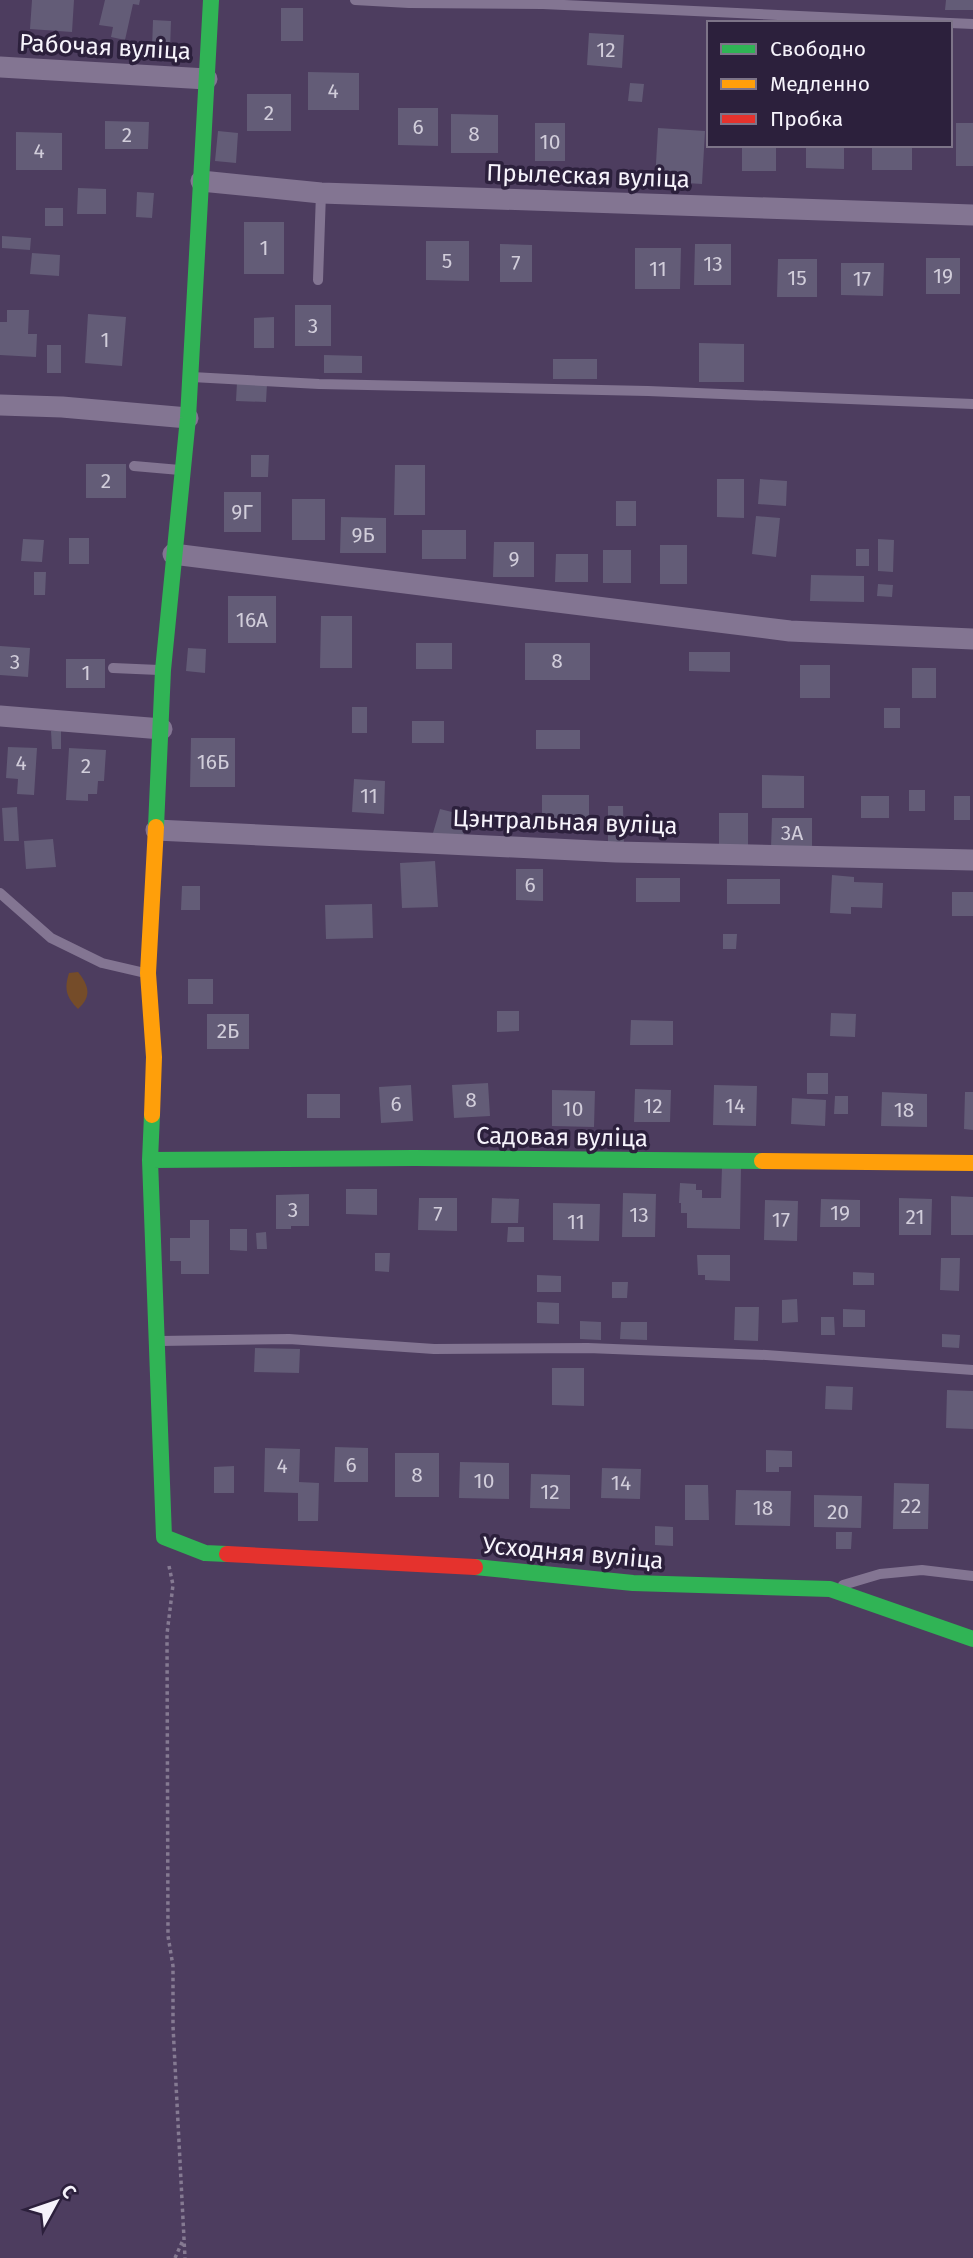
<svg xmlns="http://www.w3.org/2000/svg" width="973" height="2258" font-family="'Fira Sans',sans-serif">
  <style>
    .green { fill: #754c29 }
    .building { fill: #635c77 }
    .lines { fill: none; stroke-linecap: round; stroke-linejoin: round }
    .path { stroke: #857a92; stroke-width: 3.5; stroke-dasharray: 3.5 3.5; stroke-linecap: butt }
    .lane { stroke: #837592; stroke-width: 10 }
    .street { stroke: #837592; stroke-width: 21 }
    .fast { stroke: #30b455; stroke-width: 16 }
    .slow { stroke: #ff9f0a; stroke-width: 16 }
    .jam { stroke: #e5322d; stroke-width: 16 }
    .labels { text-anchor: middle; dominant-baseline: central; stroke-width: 7; stroke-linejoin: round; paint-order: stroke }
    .number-label { font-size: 21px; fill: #d1cdda }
    .street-label { font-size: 24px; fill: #f6f3fb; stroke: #2c203c }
  </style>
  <rect width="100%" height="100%" fill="#4d3d5f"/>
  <!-- green -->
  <path class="green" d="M78,972C89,986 92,996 78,1009C66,997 64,989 69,973Z"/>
  <!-- building -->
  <path class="building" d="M32,0H74L72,32L30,29Z
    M105,0H140L139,5L133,4L125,40L111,37L113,27L99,25Z
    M946,0H973V10H945Z
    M281,8H303V41H281Z
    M153,20L171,21L170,50L152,49Z
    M589,33L624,35L622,68L587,65Z
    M308,72L359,73V110H308Z
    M630,83L644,84L642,102L628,101Z
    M247,94H291V131H247Z
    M398,108H438V146L398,145Z
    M451,114L498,115V153H451Z
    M105,121L149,122L148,149H105Z
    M535,123H565V161H535Z
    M956,123H973V166H956Z
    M658,128L705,131L702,184L655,181Z
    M218,131L238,133L236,163L215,161Z
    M16,132L62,133V170H16Z
    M742,145H776V171H742Z
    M806,145H844V169L806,168Z
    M872,145H912V170H872Z
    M78,188L106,189V214H77Z
    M137,192L154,193L152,218L136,217Z
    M45,208H63V226H45Z
    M244,222H284V274H244Z
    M2,236L31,238L30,250L2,248Z
    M426,241H469V281L426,280Z
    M500,244L532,245V282H500Z
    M695,244H731V285H694Z
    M635,248H681L680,289H635Z
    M32,253L60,255L59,276L30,274Z
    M926,258H960V294H926Z
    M778,259H817V297H777Z
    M841,263H884L883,296L841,295Z
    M295,305H331V346H295Z
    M7,310H29L28,334H37L36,357L0,355V322H7Z
    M88,314L126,317L122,366L85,363Z
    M274,317V348H254V318Z
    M699,343L744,344V382H699Z
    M47,345H61V373H47Z
    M324,355L362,356V373H324Z
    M553,359H597V379H553Z
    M237,382L267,384L266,402L236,401Z
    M251,455H269L268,477H251Z
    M86,464H126V498H86Z
    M395,465H425V515H394Z
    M717,479H744V518L717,517Z
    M760,479L787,481L786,506L758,504Z
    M224,492H261V532H224Z
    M292,499H325V540H292Z
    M616,501H636V526H616Z
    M756,516L780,518L776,557L752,554Z
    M341,517L386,518V553H340Z
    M422,530H466V559H422Z
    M69,538H89V564H69Z
    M23,539L44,540L42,562L21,561Z
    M878,539L894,540L893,572L878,571Z
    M494,542H534V577H493Z
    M660,545H687V584H660Z
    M856,549H869V566H856Z
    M603,550H631V583H603Z
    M556,554H588V582H555Z
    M34,572H46L45,595H34Z
    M811,575L864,576V602L810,601Z
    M878,584L893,585L892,597L877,596Z
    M228,596H276V643H228Z
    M321,616H352V668H320Z
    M416,643H452V669H416Z
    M525,643H590V680H525Z
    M0,646L30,648L28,677L0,675Z
    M188,648L206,649L205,673L186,671Z
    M689,652H730V672L689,671Z
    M66,659H105V688H66Z
    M800,665H830V698H800Z
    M912,668H936V698H912Z
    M352,707H367V733H352Z
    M884,708H900V728H884Z
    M412,721H444V743H412Z
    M61,730V749H52L51,731Z
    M536,730H580V749H536Z
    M191,738H235V787H190Z
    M8,747L37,748L34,795L17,794L18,779L6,778Z
    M69,748L106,750L104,781H98L97,794H88V801L66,800Z
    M762,775L804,776V808H762Z
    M354,779L385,781L384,814L352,812Z
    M909,790H925V811H909Z
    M542,795H589V825H542Z
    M861,796H889V818H861Z
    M954,796H970V820H954Z
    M608,806H623L624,846H608Z
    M17,807L19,841H4L2,808Z
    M440,809L468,816L462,841L433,833Z
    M719,813H748V852L719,851Z
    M772,818H812V848H771Z
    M53,839L56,867L26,869L24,841Z
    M435,861L438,907L402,908L400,863Z
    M516,869H543V901L516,900Z
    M832,875L854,877V882L883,883L882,908L851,907V914L830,913Z
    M636,878H680V902H636Z
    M727,879H780V904H727Z
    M182,886H200V910H181Z
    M952,892H973V916H952Z
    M372,904L373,938L326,939L325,905Z
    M723,934H737L736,949H723Z
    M188,979H213V1004H188Z
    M497,1011H519V1031L497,1032Z
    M831,1013L856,1014L855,1037L830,1036Z
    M207,1014H249V1049H207Z
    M631,1020L673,1021V1045H630Z
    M807,1073H828V1094H807Z
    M488,1083L490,1116L454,1118L452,1085Z
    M411,1085L413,1121L381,1123L379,1087Z
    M714,1085L757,1086L756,1126L713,1125Z
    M635,1089L671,1090L670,1122H634Z
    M552,1090L595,1091L594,1127L552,1126Z
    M882,1092L927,1094V1127L881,1126Z
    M965,1092H973V1130L964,1129Z
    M307,1094H340V1118H307Z
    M835,1096H848V1114H834Z
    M792,1098L826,1100L825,1126L791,1124Z
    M722,1167L741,1168L740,1229L687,1228V1213H681V1203H679L680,1183L696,1184V1190H702V1198H721Z
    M346,1189H377V1215L346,1214Z
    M623,1193L656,1194L655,1237H622Z
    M309,1194V1226H291V1229H276V1195Z
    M951,1196L973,1197V1235H951Z
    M419,1198H457V1231L418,1230Z
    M492,1198L519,1199L518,1223H491Z
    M899,1198L932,1199L931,1235H899Z
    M821,1199L860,1200V1227H820Z
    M765,1200L798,1201L797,1241L764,1240Z
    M553,1203L600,1204L599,1241L553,1240Z
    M190,1220H209V1274H181V1261H170V1238H190Z
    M508,1227H524V1242H507Z
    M230,1229H247V1251L230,1250Z
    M266,1232L267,1249H257L256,1233Z
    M375,1253H390L389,1272L375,1271Z
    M697,1255H730V1281L705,1280V1275H698Z
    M941,1258H960L959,1291L940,1290Z
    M853,1272L874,1273V1285H853Z
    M537,1275L561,1276V1292H537Z
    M612,1282H628L627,1298H612Z
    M797,1299L798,1322L782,1323V1300Z
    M537,1302L559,1303V1324L537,1323Z
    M735,1307H759L758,1341L734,1340Z
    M843,1309L865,1310V1327H843Z
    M821,1317H834L835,1335H821Z
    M580,1321L601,1322V1340L580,1339Z
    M621,1322H647V1340L620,1339Z
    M942,1334L960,1335L959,1348L942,1347Z
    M255,1348L300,1349L299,1373L254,1372Z
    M552,1368H584V1406L552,1405Z
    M826,1386L853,1387L852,1410L825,1409Z
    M947,1390L973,1391V1429L946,1428Z
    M335,1447L368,1448V1482H334Z
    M265,1448L300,1449L299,1482L319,1483L318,1521H298V1493L264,1492Z
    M766,1450L792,1451V1467H779V1472H766Z
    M395,1453H439V1497H395Z
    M460,1462L509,1463V1499L459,1498Z
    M234,1466V1493H214V1467Z
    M602,1468L641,1469L640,1499L601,1498Z
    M531,1474L570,1475V1509L530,1508Z
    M894,1483L929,1484L928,1529H893Z
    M685,1485H708L709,1520H685Z
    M736,1490L791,1491L790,1526L735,1525Z
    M814,1495L862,1496L861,1528L814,1527Z
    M655,1526L673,1527V1546L655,1545Z
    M836,1532H852L851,1549H836Z"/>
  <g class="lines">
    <!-- path -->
    <path class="path" d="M169,1566L173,1585L167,1634L168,1936L173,1966V2026L185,2258
      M175,2258L183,2240"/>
    <!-- lane -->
    <path class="lane" d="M355,0L409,3L543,4L949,23
      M950,23L973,24
      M318,280L321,193
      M192,377L319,384L648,391L973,404
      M134,466L180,470
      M113,668L159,670
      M0,893L51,938L102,963L145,973
      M160,1341L289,1339L434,1349L588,1348L766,1355L973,1370
      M843,1585L880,1574L922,1570L973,1576"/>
    <!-- street -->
    <path class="street" d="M0,67L207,79
      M201,181L321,193L973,215
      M0,405L62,407L188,418
      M173,554L790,631L973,639
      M0,716L162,729
      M156,830L616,852L973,860"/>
    <!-- fast -->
    <path class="fast" d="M156,827L163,670L188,418L211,0
      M152,1115L150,1160L164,1537L205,1553L227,1554
      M150,1160L414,1158L762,1161
      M475,1567L633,1583L830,1589L973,1639"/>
    <!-- slow -->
    <path class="slow" d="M152,1115L154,1057L148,973L156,827
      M762,1161L973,1163"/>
    <!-- jam -->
    <path class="jam" d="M227,1554L475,1567"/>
  </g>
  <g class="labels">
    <!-- number labels -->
    <g class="number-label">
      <text x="606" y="50">12</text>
      <text x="333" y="91">4</text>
      <text x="269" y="113">2</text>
      <text x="418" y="127">6</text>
      <text x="474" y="134">8</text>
      <text x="127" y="135">2</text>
      <text x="550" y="142">10</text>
      <text x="39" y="151">4</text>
      <text x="264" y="248">1</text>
      <text x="447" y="261">5</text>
      <text x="516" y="263">7</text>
      <text x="713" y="264">13</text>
      <text x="658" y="269">11</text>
      <text x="943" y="276">19</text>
      <text x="797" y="278">15</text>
      <text x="862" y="279">17</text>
      <text x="313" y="326">3</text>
      <text x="105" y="340">1</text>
      <text x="106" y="481">2</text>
      <text x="242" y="512">9Г</text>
      <text x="363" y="535">9Б</text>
      <text x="514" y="559">9</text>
      <text x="252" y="620">16А</text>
      <text x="557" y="661">8</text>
      <text x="15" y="662">3</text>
      <text x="86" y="673">1</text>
      <text x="213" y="762">16Б</text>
      <text x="21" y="763">4</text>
      <text x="86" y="766">2</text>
      <text x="369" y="796">11</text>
      <text x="792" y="833">3А</text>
      <text x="530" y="885">6</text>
      <text x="228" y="1031">2Б</text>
      <text x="471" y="1100">8</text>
      <text x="396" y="1104">6</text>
      <text x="653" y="1106">12</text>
      <text x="735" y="1106">14</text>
      <text x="573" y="1109">10</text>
      <text x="904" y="1110">18</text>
      <text x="293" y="1210">3</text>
      <text x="840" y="1213">19</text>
      <text x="438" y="1214">7</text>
      <text x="639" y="1215">13</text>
      <text x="915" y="1217">21</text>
      <text x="781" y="1220">17</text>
      <text x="576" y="1222">11</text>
      <text x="351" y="1465">6</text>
      <text x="282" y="1466">4</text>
      <text x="417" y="1475">8</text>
      <text x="484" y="1481">10</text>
      <text x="621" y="1483">14</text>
      <text x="550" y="1492">12</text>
      <text x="911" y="1506">22</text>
      <text x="763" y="1508">18</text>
      <text x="838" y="1512">20</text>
    </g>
    <!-- street labels -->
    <g class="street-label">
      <text transform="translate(105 47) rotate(3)">Рабочая вуліца</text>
      <text transform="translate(588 176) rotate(2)">Прылеская вуліца</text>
      <text transform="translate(565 822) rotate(2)">Цэнтральная вуліца</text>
      <text transform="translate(562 1137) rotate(1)">Садовая вуліца</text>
      <text transform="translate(573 1553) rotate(5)">Усходняя вуліца</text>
    </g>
  </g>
  <!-- legend -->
  <rect x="707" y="21" width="245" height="126" fill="#2c203c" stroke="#7d7488" stroke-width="2"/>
  <rect x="721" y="44" width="35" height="10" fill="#30b455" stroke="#7d7488" stroke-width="2"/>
  <text x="770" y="56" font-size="21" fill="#f6f3fb">Свободно</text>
  <rect x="721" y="79" width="35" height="10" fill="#ff9f0a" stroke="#7d7488" stroke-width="2"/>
  <text x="770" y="91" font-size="21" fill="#f6f3fb">Медленно</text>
  <rect x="721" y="114" width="35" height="10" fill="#e5322d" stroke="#7d7488" stroke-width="2"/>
  <text x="770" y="126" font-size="21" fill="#f6f3fb">Пробка</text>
  <!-- north arrow -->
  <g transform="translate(56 2202) rotate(50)" stroke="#2c203c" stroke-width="5" paint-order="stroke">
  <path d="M0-5L12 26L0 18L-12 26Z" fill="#f6f3fb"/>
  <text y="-10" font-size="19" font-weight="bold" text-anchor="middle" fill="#f6f3fb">С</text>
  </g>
</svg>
